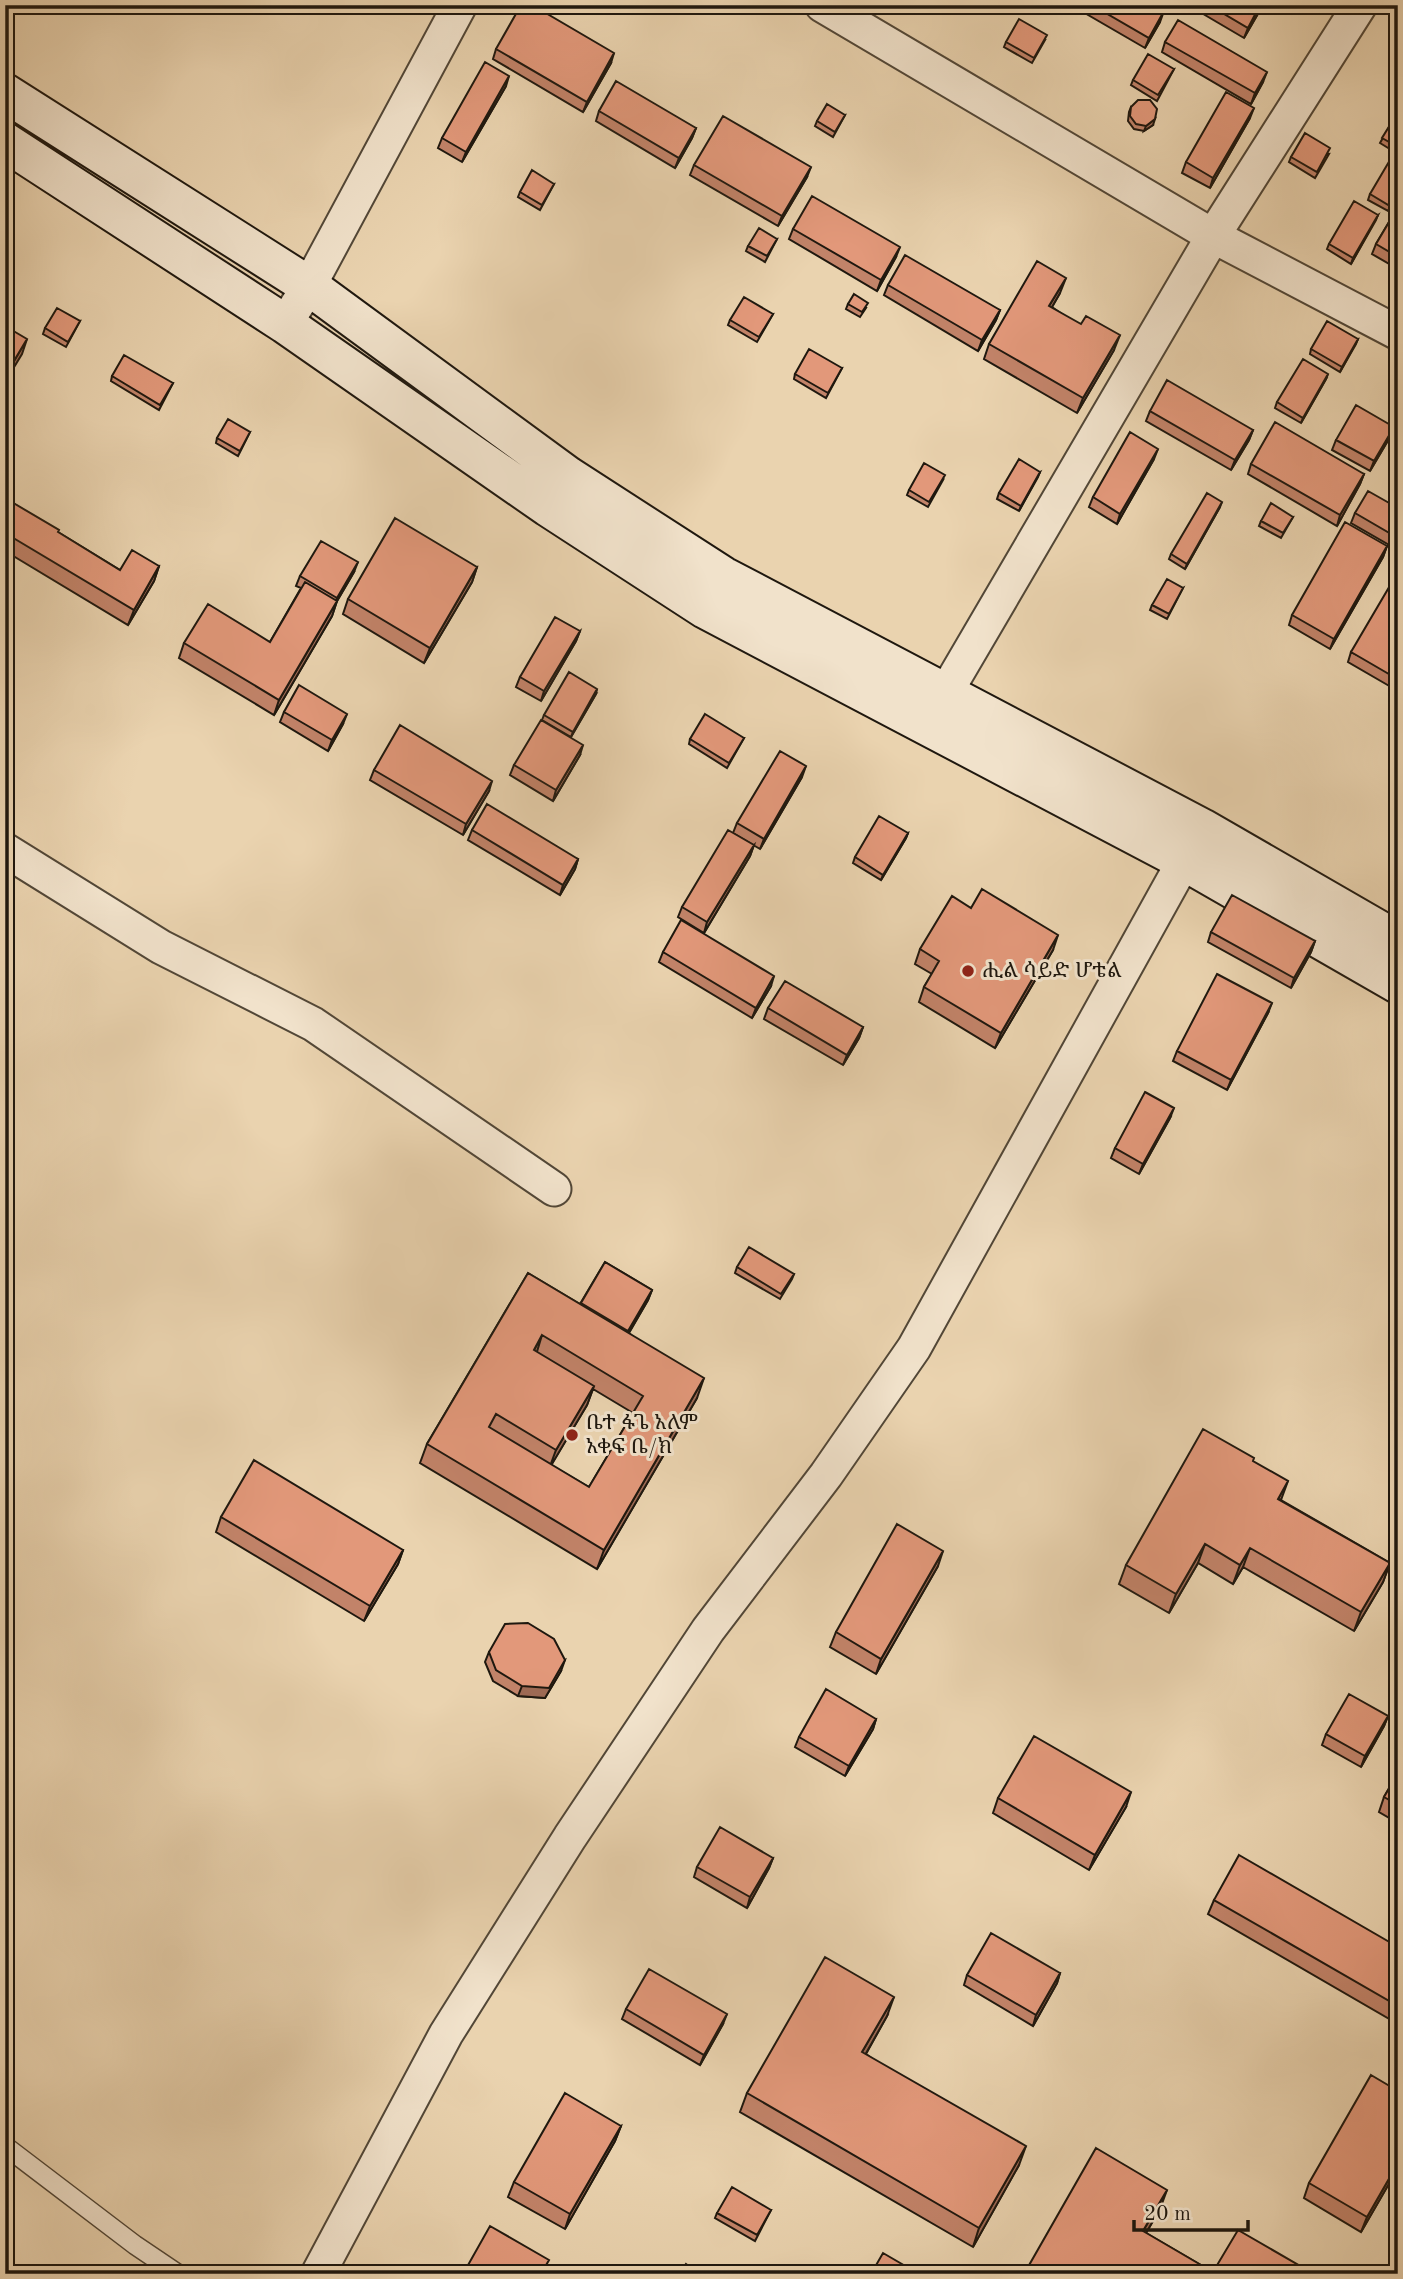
<svg xmlns="http://www.w3.org/2000/svg" width="1403" height="2279" font-family="'Old Standard TT','Noto Serif Ethiopic',serif">
  <style>
    .lines { fill: none; stroke-linecap: round; stroke-linejoin: round }
    .service-casing { stroke: #524737; stroke-width: 21 }
    .minor-casing { stroke: #524737; stroke-width: 37 }
    .secondary-casing { stroke: #1f180f; stroke-width: 42 }
    .service { stroke: #f1e2cb; stroke-width: 18 }
    .minor { stroke: #f1e2cb; stroke-width: 33 }
    .secondary { stroke: #f1e2cb; stroke-width: 38 }
    .wall { fill: #c28369; stroke: #1f180f; stroke-width: 2; fill-rule: evenodd }
    .shaded-wall { fill: #9e6a55; stroke: #1f180f; stroke-width: 2 }
    .building { fill: #e2987a; stroke: #1f180f; stroke-width: 2; fill-rule: evenodd }
    .poi-dot { fill: #8f2418; stroke: #f1e2cb; stroke-width: 2.5 }
    .labels { text-anchor: middle; dominant-baseline: central; stroke-width: 6; stroke-linejoin: round; paint-order: stroke }
    .poi-label { font-size: 21px; fill: #1f180f; stroke: #f1e2cb; text-anchor: start }
  </style>
  <rect width="100%" height="100%" fill="#ead3af"/>
  <filter id="stains"><feTurbulence type="fractalNoise" baseFrequency=".00286" numOctaves="4"/><feColorMatrix values="0 0 0 0 .2 0 0 0 0 .09 0 0 0 0 .02 0 0 0 .5 -.17"/></filter>
  <radialGradient id="worn" r=".72"><stop offset=".6" stop-color="#630" stop-opacity="0"/><stop offset="1" stop-color="#630" stop-opacity=".3"/></radialGradient>
  <g class="lines">
    <!-- service casing -->
    <g class="service-casing">
      <path id="service" d="M5,2146L135,2245L178,2274"/>
    </g>
    <!-- minor casing -->
    <g class="minor-casing">
      <path id="minor" d="M822,5L1213,236L1398,333
        M285,324L309,286L460,5
        M946,692L1213,236L1360,5
        M5,850L161,947L313,1024L554,1189
        M318,2274L446,2034L570,1837L708,1630L826,1475L914,1348L1184,861"/>
    </g>
    <!-- secondary casing -->
    <g class="secondary-casing">
      <path id="secondary" d="M5,93L309,286L568,476L723,576L1202,828L1398,941
        M5,142L285,324L548,507L705,609L1184,861L1398,984"/>
    </g>
    <!-- service -->
    <use href="#service" class="service"/>
    <!-- minor -->
    <use href="#minor" class="minor"/>
    <!-- secondary -->
    <use href="#secondary" class="secondary"/>
  </g>
  <!-- wall -->
  <path class="wall" d="M1071,5H1154L1160,22L1145,48Z
    M1161,5H1180L1175,13Z
    M1188,5H1263L1244,38Z
    M1045,40L1032,63L1004,47L1006,42Z
    M1165,42L1263,82L1251,104L1162,52Z
    M496,49L611,63L583,112L493,59Z
    M1174,69L1157,101L1131,85L1133,80Z
    M506,86L462,162L438,148L442,138Z
    M1131,107L1153,125L1144,131L1134,129L1128,121L1129,112Z
    M599,111L696,128L692,138L675,168L596,121Z
    M1398,112V154L1380,143Z
    M845,115L833,137L815,126L817,121Z
    M1250,118L1210,188L1182,173L1186,162Z
    M1329,154L1315,178L1289,162L1291,157Z
    M694,165L807,177L778,226L690,175Z
    M554,184L540,210L518,197L520,192Z
    M1370,194H1398L1388,211L1368,200Z
    M1398,207V269L1372,254L1376,244Z
    M1378,215L1351,264L1327,249L1329,244Z
    M793,229L896,257L877,291L789,239Z
    M777,239L765,262L746,251L748,246Z
    M888,285L1000,310L996,320L978,351L884,295Z
    M1060,293L1052,307L1114,350L1077,413L984,359L989,344Z
    M848,304L866,308L860,317L846,309Z
    M773,314L757,342L728,325L730,320Z
    M80,321L66,347L43,334L45,328Z
    M1358,339L1340,372L1310,354L1311,349Z
    M842,368L826,398L794,379L795,374Z
    M112,376L173,383L159,410L111,381Z
    M1326,379L1301,423L1275,408L1277,402Z
    M1150,411L1253,430L1249,440L1231,470L1146,421Z
    M250,432L238,456L216,443L217,438Z
    M1390,437L1370,471L1332,450L1336,440Z
    M1154,459L1117,524L1089,507L1093,497Z
    M1251,464L1364,474L1360,484L1337,526L1248,474Z
    M1040,472L1019,511L997,499L999,493Z
    M943,480L928,507L907,495L909,490Z
    M5,498L58,532L120,570L159,566L154,581L128,625L5,551Z
    M1220,507L1185,569L1169,559L1171,554Z
    M1398,508V550L1351,523L1355,513Z
    M1293,517L1281,538L1259,526L1261,521Z
    M1387,546L1383,557L1330,649L1289,625L1292,615Z
    M477,567L472,582L424,663L343,614L348,599Z
    M354,572L337,601L332,616L274,715L179,658L184,643L270,642L301,588L296,586L300,576Z
    M1183,588L1167,619L1150,610L1152,605Z
    M580,631L576,641L541,701L516,687L520,677Z
    M1351,652L1398,675L1391,687L1348,662Z
    M596,694L571,737L542,720L544,715Z
    M284,712L343,724L328,751L280,722Z
    M744,738L727,768L689,744L690,739Z
    M580,755L553,801L510,775L514,765Z
    M374,770L489,791L463,835L370,780Z
    M802,777L760,849L733,833L737,823Z
    M472,830L578,859L575,869L560,895L468,840Z
    M908,833L906,838L881,880L853,863L855,857Z
    M754,845L750,856L704,933L678,917L682,907Z
    M971,908L1053,950L995,1048L919,1002L924,987L932,974L915,964L920,949Z
    M1211,932L1315,941L1311,952L1291,988L1208,942Z
    M663,952L771,986L752,1018L659,962Z
    M768,1008L863,1027L859,1038L843,1065L764,1019Z
    M1268,1013L1227,1090L1173,1061L1177,1051Z
    M1170,1118L1139,1174L1111,1158L1115,1148Z
    M605,1262L652,1290L648,1300L629,1333L697,1398L597,1569L420,1463L427,1444L528,1273L580,1304ZM593,1389L633,1413L589,1487L551,1465L587,1405Z
    M737,1267L794,1274L792,1279L780,1299L735,1273Z
    M1253,1461L1281,1500L1390,1563L1383,1582L1354,1631L1243,1567L1233,1584L1198,1563L1169,1613L1119,1584L1126,1565Z
    M221,1517L403,1550L398,1564L364,1621L216,1532Z
    M938,1566L876,1674L830,1647L836,1632Z
    M489,1652L561,1671L545,1698L518,1696L493,1681L485,1662Z
    M1388,1716L1384,1726L1361,1767L1322,1745L1326,1734Z
    M876,1719L873,1729L845,1776L795,1747L799,1737Z
    M1398,1773V1823L1379,1812L1384,1797Z
    M998,1798L1126,1807L1089,1870L993,1813Z
    M773,1858L769,1868L747,1908L694,1877L697,1867Z
    M1214,1900L1398,1947V2024L1208,1914Z
    M1060,1973L1057,1983L1033,2026L964,1985L967,1975Z
    M626,2009L723,2024L700,2065L622,2019Z
    M887,2016L866,2054L1019,2165L973,2247L740,2112L747,2093Z
    M621,2126L615,2141L565,2229L508,2197L514,2182Z
    M1398,2168L1361,2232L1304,2198L1309,2183Z
    M1160,2209L1146,2233L1213,2272L1314,2274H1026L1028,2267Z
    M771,2210L755,2241L715,2218L717,2213Z"/>
  <!-- shaded-wall -->
  <path class="shaded-wall" d="M1260,5H1263L1244,38L1248,28Z
    M1164,11L1160,22L1145,48L1149,38Z
    M614,53L611,63L583,112L587,102Z
    M1267,72L1263,82L1251,104L1255,93Z
    M509,76L506,86L462,162L466,152Z
    M1254,108L1250,118L1210,188L1213,178Z
    M1155,119L1153,125L1144,131L1146,126Z
    M696,128L692,138L675,168L679,158Z
    M811,167L807,177L778,226L782,216Z
    M1378,215L1376,220L1351,264L1353,258Z
    M900,247L896,257L877,291L881,280Z
    M1066,278L1060,293L1044,321L1049,306Z
    M1000,310L996,320L978,351L982,340Z
    M1120,335L1114,350L1077,413L1083,398Z
    M27,339L22,354L5,382V376Z
    M1358,339L1356,344L1340,372L1342,367Z
    M1328,374L1326,379L1301,423L1303,418Z
    M1394,427L1390,437L1370,471L1374,461Z
    M1253,430L1249,440L1231,470L1235,460Z
    M1158,449L1154,459L1117,524L1120,514Z
    M1040,472L1038,477L1019,511L1021,506Z
    M1364,474L1360,484L1337,526L1340,515Z
    M1222,502L1220,507L1185,569L1187,564Z
    M1387,546L1383,557L1330,649L1334,639Z
    M358,562L354,572L333,608L337,598Z
    M159,566L154,581L128,625L134,610Z
    M477,567L472,582L424,663L430,648Z
    M337,601L332,616L274,715L279,700Z
    M580,631L576,641L541,701L544,691Z
    M1398,671V675L1391,687L1394,677Z
    M597,689L596,694L571,737L573,732Z
    M347,714L343,724L328,751L332,740Z
    M583,745L580,755L553,801L556,790Z
    M806,766L802,777L760,849L764,839Z
    M492,781L489,791L463,835L466,824Z
    M908,833L906,838L881,880L883,875Z
    M754,845L750,856L704,933L707,922Z
    M578,859L575,869L560,895L563,885Z
    M1058,935L1053,950L995,1048L1001,1033Z
    M1315,941L1311,952L1291,988L1294,978Z
    M774,976L771,986L752,1018L756,1008Z
    M1272,1003L1268,1013L1227,1090L1231,1080Z
    M863,1027L859,1038L843,1065L847,1055Z
    M1174,1108L1170,1118L1139,1174L1143,1164Z
    M652,1290L648,1300L624,1341L628,1331Z
    M542,1335L536,1355L534,1350Z
    M704,1378L697,1398L597,1569L604,1550Z
    M594,1386L587,1405L549,1469L556,1450Z
    M1288,1481L1281,1500L1278,1499Z
    M1205,1544L1198,1563L1169,1613L1176,1594Z
    M1250,1548L1243,1567L1233,1584L1240,1565Z
    M403,1550L398,1564L364,1621L370,1606Z
    M943,1551L938,1566L876,1674L881,1659Z
    M1390,1563L1383,1582L1354,1631L1361,1612Z
    M565,1660L561,1671L545,1698L518,1696L522,1686Z
    M1388,1716L1384,1726L1361,1767L1365,1756Z
    M876,1719L873,1729L845,1776L849,1766Z
    M1131,1792L1126,1807L1089,1870L1095,1855Z
    M773,1858L769,1868L747,1908L750,1897Z
    M1060,1973L1057,1983L1033,2026L1036,2015Z
    M894,1997L887,2016L856,2071L862,2052Z
    M727,2014L723,2024L700,2065L704,2055Z
    M621,2126L615,2141L565,2229L570,2214Z
    M1026,2146L1019,2165L973,2247L979,2228Z
    M1398,2163V2168L1361,2232L1367,2217Z
    M1167,2190L1160,2209L1136,2250L1143,2231Z"/>
  <!-- building -->
  <path class="building" d="M521,5H532L614,53L587,102L496,49Z
    M1092,5H1154L1164,11L1149,38Z
    M1209,5H1260L1248,28Z
    M1019,19L1047,35L1034,58L1006,42Z
    M1178,20L1267,72L1255,93L1165,42Z
    M1148,54L1174,69L1158,95L1133,80Z
    M485,62L509,76L466,152L442,138Z
    M616,81L696,128L679,158L599,111Z
    M1226,92L1254,108L1213,178L1186,162Z
    M1138,100H1150L1157,109L1155,119L1146,126L1136,124L1130,116L1131,107Z
    M827,104L845,115L835,132L817,121Z
    M1398,112V147L1382,138Z
    M723,116L811,167L782,216L694,165Z
    M1305,133L1330,148L1317,172L1291,157Z
    M1390,160L1398,164V192L1390,206L1370,194Z
    M532,170L554,184L542,205L520,192Z
    M812,196L900,247L881,280L793,229Z
    M1354,201L1378,215L1353,258L1329,244Z
    M1398,207V257L1376,244Z
    M759,228L777,239L767,256L748,246Z
    M905,255L1000,310L982,340L888,285Z
    M1037,261L1066,278L1049,306L1081,324L1086,316L1120,335L1083,398L989,344Z
    M854,294L868,303L862,312L848,304Z
    M744,297L773,314L759,337L730,320Z
    M57,308L80,321L68,342L45,328Z
    M1327,321L1358,339L1342,367L1311,349Z
    M5,326L27,339L5,376Z
    M809,349L842,368L828,393L795,374Z
    M124,355L173,383L160,405L112,376Z
    M1303,359L1328,374L1303,418L1277,402Z
    M1167,380L1253,430L1235,460L1150,411Z
    M1356,405L1394,427L1374,461L1336,440Z
    M228,419L250,432L240,451L217,438Z
    M1275,422L1364,474L1340,515L1251,464Z
    M1130,432L1158,449L1120,514L1093,497Z
    M1019,459L1040,472L1021,506L999,493Z
    M924,463L945,475L929,502L909,490Z
    M1368,491L1398,508V538L1355,513Z
    M1207,493L1222,502L1187,564L1171,554Z
    M5,498L59,530L58,532L120,570L132,550L159,566L134,610L5,533Z
    M1271,503L1293,517L1283,533L1261,521Z
    M395,518L477,567L430,648L348,599Z
    M1345,522L1387,546L1334,639L1292,615Z
    M321,541L358,562L337,598L300,576Z
    M1398,572V671L1394,677L1351,652Z
    M1167,579L1183,588L1169,614L1152,605Z
    M305,582L337,601L279,700L184,643L208,604L270,642Z
    M555,617L580,631L544,691L520,677Z
    M569,672L597,689L573,732L544,715Z
    M299,685L347,714L332,740L284,712Z
    M705,714L744,738L729,763L690,739Z
    M541,720L583,745L556,790L514,765Z
    M400,725L492,781L466,824L374,770Z
    M780,751L806,766L764,839L737,823Z
    M487,804L578,859L563,885L472,830Z
    M879,816L908,833L883,875L855,857Z
    M728,830L754,845L707,922L682,907Z
    M982,889L1058,935L1001,1033L924,987L939,961L920,949L952,896L971,908Z
    M1232,895L1315,941L1294,978L1211,932Z
    M681,920L774,976L756,1008L663,952Z
    M1217,974L1272,1003L1231,1080L1177,1051Z
    M785,981L863,1027L847,1055L768,1008Z
    M1145,1092L1174,1108L1143,1164L1115,1148Z
    M749,1247L794,1274L781,1294L737,1267Z
    M605,1262L652,1290L628,1331L581,1303Z
    M528,1273L704,1378L604,1550L427,1444ZM542,1335L643,1396L589,1487L489,1427L496,1414L556,1450L594,1386L534,1350Z
    M1203,1429L1254,1458L1253,1461L1288,1481L1278,1499L1390,1563L1361,1612L1250,1548L1240,1565L1205,1544L1176,1594L1126,1565Z
    M254,1460L403,1550L370,1606L221,1517Z
    M897,1524L943,1551L881,1659L836,1632Z
    M528,1623L554,1639L565,1660L549,1688L522,1686L496,1670L489,1652L505,1624Z
    M826,1689L876,1719L849,1766L799,1737Z
    M1349,1694L1388,1716L1365,1756L1326,1734Z
    M1034,1736L1131,1792L1095,1855L998,1798Z
    M1398,1773V1805L1384,1797Z
    M720,1827L773,1858L750,1897L697,1867Z
    M1239,1855L1398,1947V2006L1214,1900Z
    M991,1933L1060,1973L1036,2015L967,1975Z
    M825,1957L894,1997L862,2052L1026,2146L979,2228L747,2093Z
    M649,1969L727,2014L704,2055L626,2009Z
    M1371,2075L1398,2091V2163L1367,2217L1309,2183Z
    M565,2093L621,2126L570,2214L514,2182Z
    M1096,2148L1167,2190L1143,2231L1213,2272L1238,2230L1314,2274H1039L1028,2267Z
    M732,2187L771,2210L757,2235L717,2213Z
    M490,2226L549,2260L541,2274H463Z
    M883,2253L919,2274H871Z
    M686,2264L700,2274H679Z"/>
  <!-- markers -->
  <g class="poi-dot">
    <circle cx="968" cy="971" r="7"/>
    <circle cx="572" cy="1435" r="7"/>
  </g>
  <g class="labels">
    <!-- poi labels -->
    <g class="poi-label">
      <text x="982" y="971">ሒል ሳይድ ሆቴል</text>
      <text x="586" y="1423">ቤተ ፋጌ አለም<tspan x="586" dy="24">አቀፍ ቤ/ክ</tspan></text>
    </g>
  </g>
  <!-- margin -->
  <rect width="1403" height="2279" fill="none" stroke="#ead3af" stroke-width="28"/>
  <rect x="7" y="7" width="1389" height="2265" fill="none" stroke="#1f180f" stroke-width="3.5"/>
  <rect x="14" y="14" width="1375" height="2251" fill="none" stroke="#1f180f" stroke-width="2"/>
  <!-- scale -->
  <path d="M1134 2220v10h114v-10" fill="none" stroke="#1f180f" stroke-width="3.5"/>
  <text x="1144" y="2220" font-size="21" fill="#1f180f" stroke="#f1e2cb" stroke-width="5" paint-order="stroke">20 m</text>
  <rect width="100%" height="100%" filter="url(#stains)"/>
  <rect width="100%" height="100%" fill="url(#worn)"/>
</svg>
